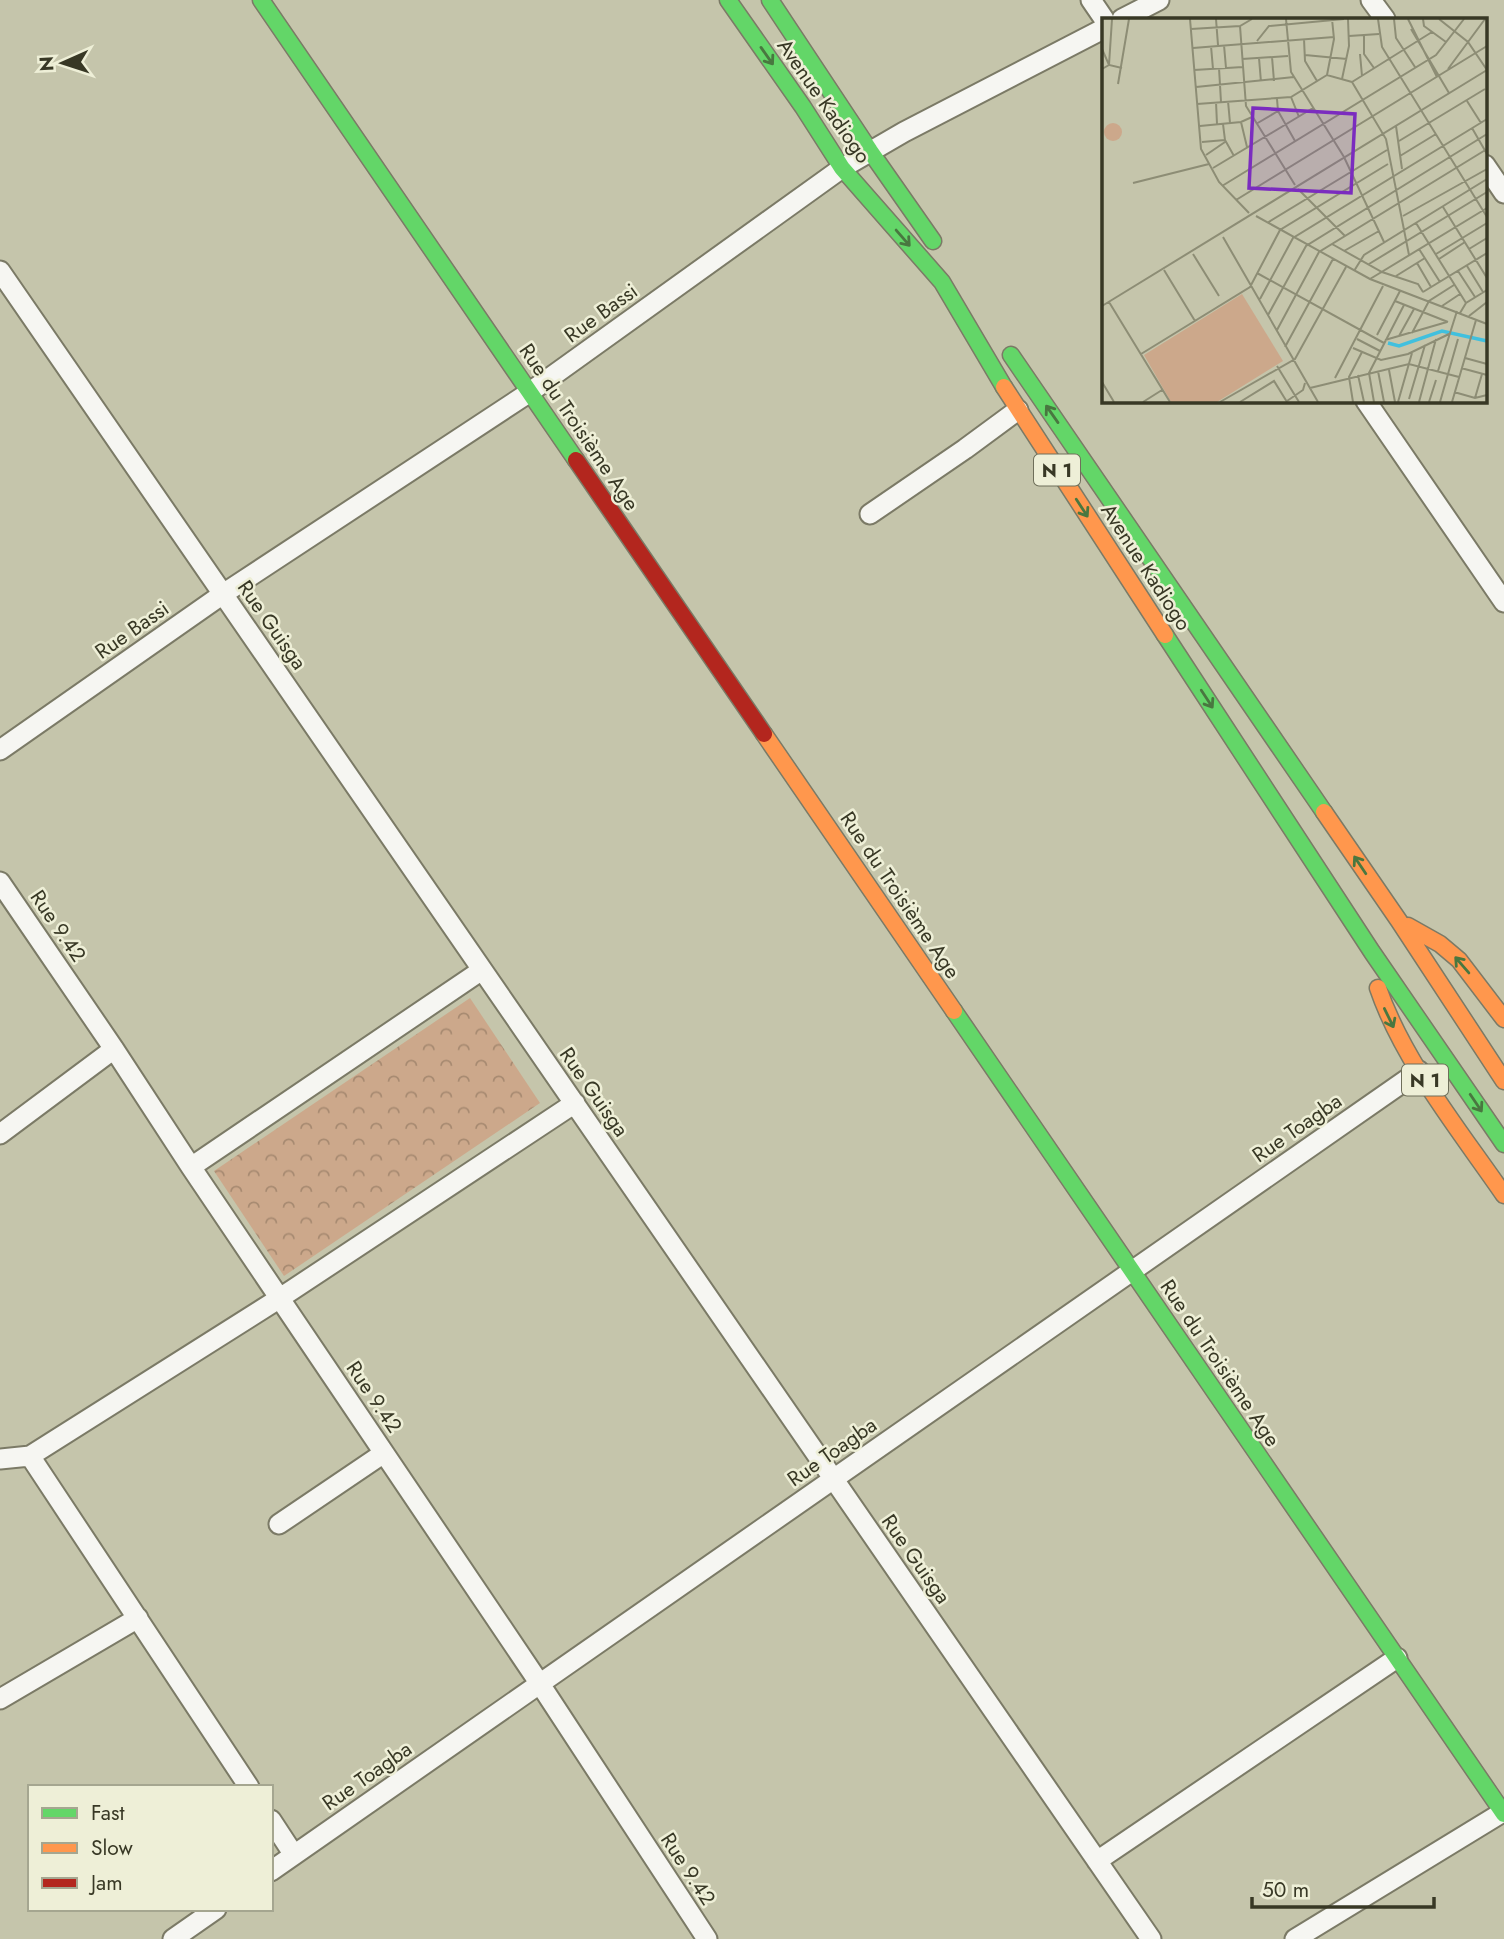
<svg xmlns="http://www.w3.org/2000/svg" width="1504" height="1939" font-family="Jost,sans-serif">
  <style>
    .park { fill: url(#park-crowns) }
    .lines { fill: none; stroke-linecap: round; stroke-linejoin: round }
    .street-casing { stroke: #7b7a66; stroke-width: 23 }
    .fast-casing { stroke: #7b7a66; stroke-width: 19 }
    .slow-casing { stroke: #7b7a66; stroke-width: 19 }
    .jam-casing { stroke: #7b7a66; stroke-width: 19 }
    .street { stroke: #f6f6f2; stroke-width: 19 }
    .fast { stroke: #63d668; stroke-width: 16 }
    .slow { stroke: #ff974d; stroke-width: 16 }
    .jam { stroke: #b3261e; stroke-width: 16 }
    .oneway { stroke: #497740 }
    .labels { text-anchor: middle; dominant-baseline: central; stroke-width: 5; stroke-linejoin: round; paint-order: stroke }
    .shield { fill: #eeefd7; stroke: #6f6f5a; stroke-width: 2 }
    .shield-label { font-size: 19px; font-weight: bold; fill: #383825 }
    .street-label { font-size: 21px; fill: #383825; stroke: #eeefd7 }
    .inset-river { fill: none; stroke: #41c0de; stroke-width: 3.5 }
    .inset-road { fill: none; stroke: #8d8d75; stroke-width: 2 }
    .view { fill: #7b2cbf; fill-opacity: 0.15; stroke: #7b2cbf; stroke-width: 3.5 }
    .inset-edge { fill: none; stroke: #383825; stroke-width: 3.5 }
  </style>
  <defs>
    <pattern id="park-crowns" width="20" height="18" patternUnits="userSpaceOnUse" patternTransform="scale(1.75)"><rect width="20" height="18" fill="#cca88b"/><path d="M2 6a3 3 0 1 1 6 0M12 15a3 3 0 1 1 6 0" fill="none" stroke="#a78a71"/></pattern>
  </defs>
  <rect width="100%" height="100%" fill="#c5c5ab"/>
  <!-- park -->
  <path class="park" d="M470,998L540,1103L284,1276L214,1171Z"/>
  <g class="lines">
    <!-- street casing -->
    <g class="street-casing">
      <path id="street" d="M1091,0L1104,19
        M1371,0L1385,19
        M1122,19L1159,0
        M1485,165L1504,193
        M0,271L1151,1939
        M1366,401L1504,602
        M870,514L965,449L1018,410
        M0,750L223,594L530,392L842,168L904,132L1103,29
        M0,882L114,1049L191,1167L540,1684L707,1939
        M0,1134L114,1049
        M191,1167L482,970
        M30,1456L249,1787
        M0,1459L30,1456L280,1298L575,1103
        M279,1524L384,1453
        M0,1699L138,1618
        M271,1820L294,1855
        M1097,1861L1397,1658
        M271,1871L1419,1071
        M173,1939L216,1909
        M1295,1939L1503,1812"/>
    </g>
    <!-- fast casing -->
    <g class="fast-casing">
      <path id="fast" d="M261,0L576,460
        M728,0L803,107L842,168L942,282L1004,387
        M770,0L870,151L933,241
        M1011,355L1324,812
        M1165,635L1372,952L1504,1144
        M954,1011L1504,1814"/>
    </g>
    <!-- slow casing -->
    <g class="slow-casing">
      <path id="slow" d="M1004,387L1165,635
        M764,734L954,1011
        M1324,812L1399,921L1504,1081
        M1408,926L1440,944L1459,960L1504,1019
        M1378,988C1403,1061 1460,1131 1504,1195"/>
    </g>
    <!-- jam casing -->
    <g class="jam-casing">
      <path id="jam" d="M576,460L764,734"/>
    </g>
    <!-- street -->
    <use href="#street" class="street"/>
    <!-- fast -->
    <use href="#fast" class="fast"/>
    <!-- slow -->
    <use href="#slow" class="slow"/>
    <!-- jam -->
    <use href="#jam" class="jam"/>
  </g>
  <!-- one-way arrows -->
  <defs><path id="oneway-shaft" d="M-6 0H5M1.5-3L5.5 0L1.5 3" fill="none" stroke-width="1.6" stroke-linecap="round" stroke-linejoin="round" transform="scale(1.75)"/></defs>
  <g class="oneway">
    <use href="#oneway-shaft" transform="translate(767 56) rotate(55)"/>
    <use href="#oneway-shaft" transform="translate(903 238) rotate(49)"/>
    <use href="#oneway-shaft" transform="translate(1052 414) rotate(-125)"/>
    <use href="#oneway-shaft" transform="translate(1082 508) rotate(57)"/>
    <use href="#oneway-shaft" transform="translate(1207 699) rotate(57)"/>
    <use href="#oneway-shaft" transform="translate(1360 865) rotate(-124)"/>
    <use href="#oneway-shaft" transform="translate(1462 965) rotate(-131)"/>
    <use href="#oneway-shaft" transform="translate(1389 1018) rotate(64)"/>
    <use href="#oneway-shaft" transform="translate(1476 1103) rotate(56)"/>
  </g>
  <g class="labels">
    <!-- shield labels -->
    <g class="shield">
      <rect x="1034" y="454.5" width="46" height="31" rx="5"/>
      <rect x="1402" y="1064.5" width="46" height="31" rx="5"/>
    </g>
    <g class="shield-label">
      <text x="1057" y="470">N 1</text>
      <text x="1425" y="1080">N 1</text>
    </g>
    <!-- street labels -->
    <g class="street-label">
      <text transform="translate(824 101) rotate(55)">Avenue Kadiogo</text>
      <text transform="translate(601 313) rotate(-36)">Rue Bassi</text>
      <text transform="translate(579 427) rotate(56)">Rue du Troisième Age</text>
      <text transform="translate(1146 567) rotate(57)">Avenue Kadiogo</text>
      <text transform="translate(272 625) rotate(55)">Rue Guisga</text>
      <text transform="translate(132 630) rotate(-35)">Rue Bassi</text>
      <text transform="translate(900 895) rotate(56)">Rue du Troisième Age</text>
      <text transform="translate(58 926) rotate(56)">Rue 9.42</text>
      <text transform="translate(594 1092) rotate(55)">Rue Guisga</text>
      <text transform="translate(1297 1128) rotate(-35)">Rue Toagba</text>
      <text transform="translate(1220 1363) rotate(56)">Rue du Troisième Age</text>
      <text transform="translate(374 1397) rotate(56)">Rue 9.42</text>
      <text transform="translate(832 1452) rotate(-35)">Rue Toagba</text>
      <text transform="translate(916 1559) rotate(55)">Rue Guisga</text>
      <text transform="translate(367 1776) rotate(-35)">Rue Toagba</text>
      <text transform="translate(688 1869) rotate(57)">Rue 9.42</text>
    </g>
  </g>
  <!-- overview -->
  <g transform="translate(1102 18)">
    <rect width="385" height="385" fill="#c5c5ab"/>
    <path d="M140,276L181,343L115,384H69L42,337Z" fill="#cca88b"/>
    <path d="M2 114a9 9 0 1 1 18 0a9 9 0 1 1-18 0Z" fill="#cca88b"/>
    <path class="inset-river" d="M286,325L297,328L340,313L385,323"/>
    <path class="inset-road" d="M88,1L99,131L117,164L147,195M114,1L116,27M184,1L189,54L242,139L282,224M276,1L280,29L385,199M292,1L294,20L313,49M306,1L335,59M321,1L322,8L344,24M337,1L366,24L385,52M138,8L144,88L193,167M89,11L138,8L150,1M309,11L347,75M262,17V36L272,50M247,18L277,16M202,21L203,43L215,63M155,23L167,8L242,1M122,27L124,50M109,28L111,51M91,30L232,19M0,31L7,47L20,50M258,36L260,58M203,37L245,41M170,39L172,63M157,40L159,64M140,41L186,38M117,50L119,84M0,51L7,47L10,1M346,51L383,1M92,52L141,49M225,57L232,21L230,1M240,61L247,28L246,1M250,64L284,121L307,237M250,64L330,14M16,66L27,1M94,69L192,59M189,79L197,99M175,81L176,93L193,123M126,83L128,105M365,83L379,105M114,84L115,106M95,86L189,79L225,57L250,64M139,104L145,129M121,106L123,122L132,138M154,106L176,93M98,108L139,104L150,99M294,108L300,151M370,110L385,136M297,123L383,71M100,124L123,122M104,137L123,124M298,138L334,116M111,150L211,90M31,165L107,146M120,168L334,37L362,1M196,171L243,218M134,182L385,28M341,189L385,260M154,198L268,261L385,306M301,198L385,151M165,205L285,132M314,205L364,285M121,219L216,384M230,226L280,254L316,266L321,274M317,231L338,264M367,231L385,220M242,233L277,213M91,236L117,278M334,236L385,205M337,241L363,224M315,245L329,269M267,246L385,174M365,248L381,274M62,252L93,303M252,253L262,237L385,161M356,253L373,279M155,255L282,325M294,258L323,240M268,261L385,190M321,274L385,235M158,281L191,220L385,101M293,283L346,304M7,284L68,384M0,288L385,52M340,288L358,276M358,295L364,285L385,272M166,297L204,228L385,116M367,298L385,284M175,312L217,234L385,131M310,315L327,283L352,267M275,317L298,273M297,318L312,291M255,321L278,333M283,322L345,304M183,329L231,241M251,330L279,342L306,336L347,316M39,336L148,269L178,212L286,146M363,340L385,346M175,348L197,384M359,350L385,357M287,352L293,384M276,353L282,384M336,353L355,293M256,357L262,384M233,360L281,268M0,364L12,384M208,370L307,346L357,359M352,374L373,380L385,377M373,380L380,356M307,381L323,327M185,383L201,372L203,365M41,384L60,372M118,384L193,341L244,249M138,384L172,363L185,384M251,384L247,359L260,334M272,384L267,355L302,287M296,384L310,335M317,384L334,321M327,384L334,362M338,384L356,321M350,384L374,302"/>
    <path class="view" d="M151,90L253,96L249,175L147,170Z"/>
    <rect width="385" height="385" class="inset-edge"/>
  </g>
  <!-- legend -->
  <rect x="28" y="1785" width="245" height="126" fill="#eeefd7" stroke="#a5a690" stroke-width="2"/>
  <rect x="42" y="1808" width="35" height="10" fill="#63d668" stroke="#a5a690" stroke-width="2"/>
  <text x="91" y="1820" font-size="21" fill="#383825">Fast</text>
  <rect x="42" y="1843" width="35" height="10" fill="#ff974d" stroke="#a5a690" stroke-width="2"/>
  <text x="91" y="1855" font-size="21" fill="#383825">Slow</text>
  <rect x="42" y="1878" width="35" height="10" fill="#b3261e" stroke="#a5a690" stroke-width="2"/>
  <text x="91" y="1890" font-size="21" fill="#383825">Jam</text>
  <!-- north arrow -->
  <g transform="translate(63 63) rotate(267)" stroke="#eeefd7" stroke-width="5" paint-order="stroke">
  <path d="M0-5L12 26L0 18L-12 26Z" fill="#383825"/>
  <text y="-10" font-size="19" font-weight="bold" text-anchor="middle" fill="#383825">N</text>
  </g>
  <!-- scale -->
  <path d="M1252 1897v10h182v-10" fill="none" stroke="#383825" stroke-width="3.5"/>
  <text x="1262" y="1897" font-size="21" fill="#383825" stroke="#eeefd7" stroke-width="5" paint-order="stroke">50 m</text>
</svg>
